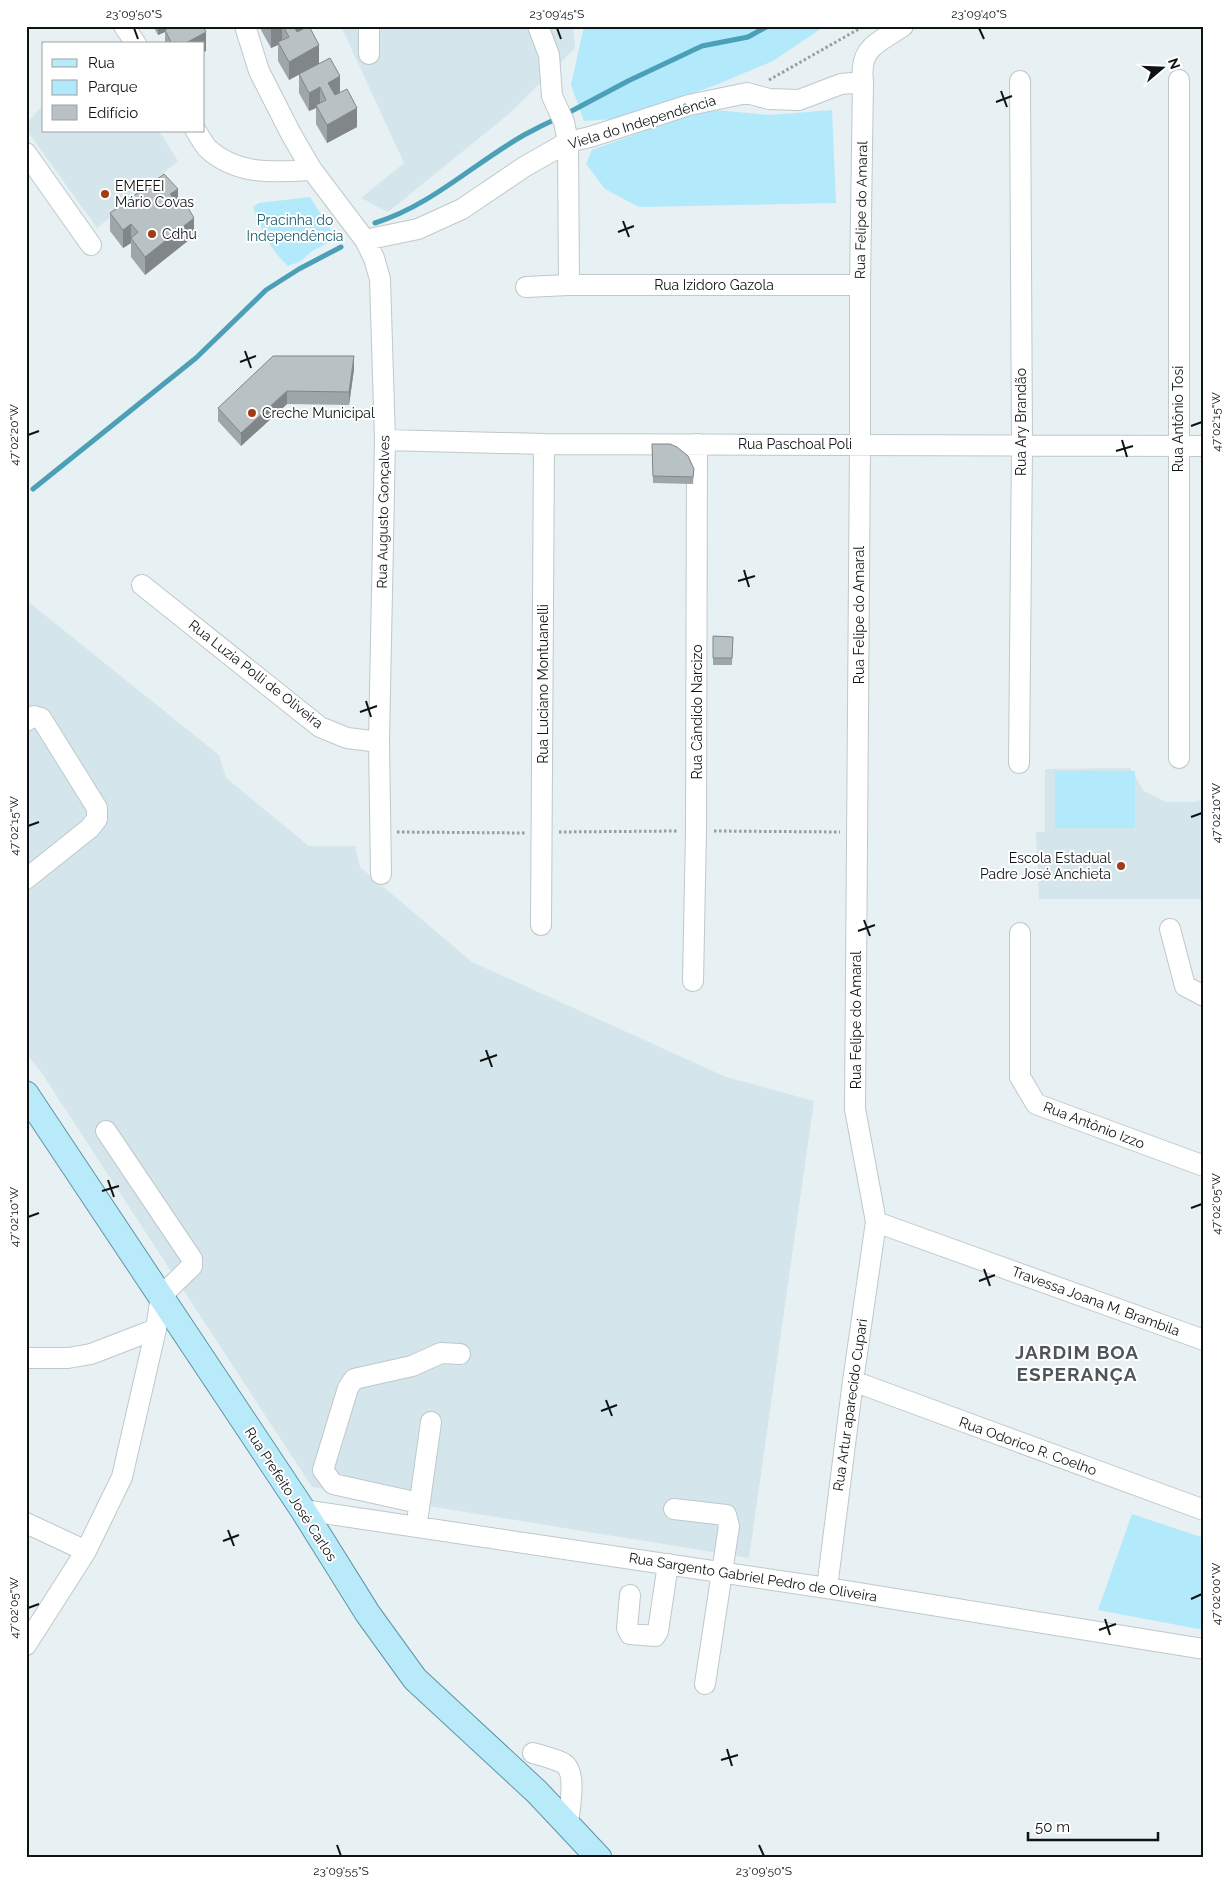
<svg xmlns="http://www.w3.org/2000/svg" width="1230" height="1884" font-family="Raleway,sans-serif">
  <style>
    .built { fill: #d4e6eb }
    .green { fill: #b2eafb }
    .lines { fill: none; stroke-linecap: round; stroke-linejoin: round }
    .stream { stroke: #4b9fb7; stroke-width: 5 }
    .minor-casing { stroke: #bfc8cb; stroke-width: 22 }
    .major-casing { stroke: #5e96a7; stroke-width: 27 }
    .path { stroke: #979ea0; stroke-width: 3; stroke-dasharray: 2.5 2.5; stroke-linecap: butt }
    .minor { stroke: #fff; stroke-width: 20 }
    .major { stroke: #b8eafa; stroke-width: 25 }
    .wall { fill: #9ea6a9 }
    .shaded-wall { fill: #818789 }
    .building { fill: #b8c1c4; stroke: #818789 }
    .ticks { fill: none; stroke: #101314; stroke-width: 2 }
    .poi-dot { fill: #a23c15; stroke: #fff; stroke-width: 2 }
    .labels { text-anchor: middle; dominant-baseline: central; stroke-width: 4; stroke-linejoin: round; paint-order: stroke }
    .street-label { font-size: 14px; fill: #101314; stroke: #fff }
    .poi-label { font-size: 14px; fill: #101314; stroke: #fff; text-anchor: start }
    .park-label { font-size: 14px; fill: #1e6072; stroke: #fff }
    .district-label { font-size: 19px; font-weight: bold; letter-spacing: 1px; fill: #4f5659; stroke: #fff }
    .neatline { fill: none; stroke: #101314; stroke-width: 2 }
    .ticks-label { font-size: 12px; text-anchor: middle; fill: #101314 }
  </style>
  <rect width="100%" height="100%" fill="#e7f0f3"/>
  <!-- built -->
  <path class="built" d="M341,26H573L575,48L510,113L388,212L361,198L404,163Z
    M44,104V131H159L178,161L97,228L26,129V124Z
    M26,600L219,755L226,778L309,846H355L360,867L472,962L726,1077L814,1101L749,1558L312,1487L41,1072L26,1053Z
    M1130,768L1144,791L1166,802H1194L1204,799V899H1039L1036,832H1045V769Z"/>
  <!-- green -->
  <path class="green" d="M584,26H825L773,61L718,84L628,118L584,121L571,85Z
    M1070,26H1204V29L1070,28Z
    M704,109L769,115L832,110L836,203L639,207L605,189L586,164L592,150Z
    M310,197L336,238L311,252L301,261L288,266C271,251 261,229 253,207L259,203Z
    M1055,771H1135V828H1055Z
    M1132,1514L1204,1538V1630L1098,1610Z"/>
  <g class="lines">
    <!-- stream -->
    <path class="stream" d="M566,114L628,81L702,46L748,37L768,26
      M375,223C432,205 473,164 524,135C535,129 547,123 558,118
      M33,489L196,358L266,290L299,269L341,247"/>
    <!-- minor casing -->
    <g class="minor-casing">
      <path id="minor" d="M124,26L136,44
        M245,26L259,71L291,134L312,170L365,240L374,258L380,279L385,440L379,742L381,874
        M538,26L549,55L552,96L564,122L568,142L569,285
        M369,54V26
        M1179,80V758
        M196,131C199,136 203,143 207,148C237,176 274,172 312,170
        M26,153L91,245
        M365,240L418,229L462,209L524,167L568,142L590,137L689,105L747,93L769,99L799,100L841,84L863,82
        M526,287L569,285H860
        M385,440L544,444L1204,446
        M142,585L320,727L347,738L379,742
        M26,721L34,716L41,718L97,808V819L90,828L26,879
        M1019,763L1022,445L1020,81
        M541,925L544,444
        M1170,929L1185,986L1204,996
        M1020,933V1077L1036,1104L1204,1166
        M693,981L696,831L697,444
        M876,1222L1204,1340
        M26,1358H68L91,1354L156,1329
        M853,1381L1204,1510
        M419,1503L333,1484L323,1470L348,1388L354,1379L412,1366L441,1353L460,1354
        M674,1509L726,1515L729,1526L705,1684
        M303,1510L827,1588L1204,1649
        M418,1515L431,1422
        M26,1523L86,1551
        M827,1588L853,1381L876,1222L855,1109L860,445V285L863,82C859,47 877,44 903,26
        M630,1595L627,1628L630,1634L655,1636L658,1631L668,1564
        M26,1645L86,1551L122,1477L156,1329L161,1296L192,1266V1259L106,1131
        M533,1753C543,1756 555,1759 563,1763C578,1772 569,1810 568,1824"/>
    </g>
    <!-- major casing -->
    <g class="major-casing">
      <path id="major" d="M26,1094L303,1510L368,1614L415,1679L537,1792L599,1858"/>
    </g>
    <!-- path -->
    <path class="path" d="M769,80L864,26
      M714,831L840,832
      M397,832L525,833
      M559,832L678,831"/>
    <!-- minor -->
    <use href="#minor" class="minor"/>
    <!-- major -->
    <use href="#major" class="major"/>
  </g>
  <!-- wall -->
  <path class="wall" d="M153,26H203L206,51L204,44H165V32L158,35Z
    M261,26H302V29L319,64L340,92L357,127L327,143L316,124V108L309,111L299,93V74L289,80L278,61V45L271,48L261,30Z
    M178,201L194,236L145,275L131,257V243L123,248L110,231V213Z
    M354,369L349,405L287,404L241,446L218,421V408Z
    M652,444L694,469L693,484L653,483Z
    M713,636L733,637L732,665H713Z"/>
  <!-- shaded-wall -->
  <path class="shaded-wall" d="M158,26H168V30H165V32L158,35Z
    M278,26H282V43L278,42V45L271,48V30Z
    M290,26H302V32L290,38Z
    M206,32V51L204,52V44H184Z
    M319,45V64L289,80V62Z
    M340,76V95L328,102V83Z
    M320,87V106L316,105V108L309,111V93Z
    M357,108V127L327,143V125Z
    M178,189V208L170,194Z
    M194,218V236L145,275V257Z
    M131,224V243L123,248V230Z
    M354,356V369L349,405V392Z
    M287,391V404L241,446V433Z"/>
  <!-- building -->
  <path class="building" d="M171,26H203L206,32L184,44H172L165,30Z
    M269,26H278L271,30Z
    M283,26H294L297,32L309,26L319,45L289,62L278,42L289,37Z
    M330,58L340,76L328,83L335,95L347,89L357,108L327,125L316,105L326,100L320,87L309,93L299,74Z
    M164,174L178,189L170,194L176,201H184L194,218L145,257L131,238L138,232L131,224L123,230L110,213Z
    M273,356H354L349,392L287,391L241,433L218,408Z
    M652,444H670L677,447L688,456L694,469L693,477L653,476Z
    M713,636L733,637L732,658H713Z"/>
  <!-- ticks -->
  <path class="ticks" d="M134,28L138,39M557,28L561,39M979,28L984,39M1001,91L1007,107M996,102L1012,96M623,221L629,237M618,232L634,226M245,351L251,368M240,362L256,356M1191,426L1202,422M28,435L39,431M1122,440L1127,457M1116,451L1133,446M744,570L749,587M738,581L755,576M366,701L371,717M360,712L377,706M1191,817L1202,813M28,826L39,822M864,920L870,936M858,931L875,925M486,1050L492,1067M480,1061L497,1055M108,1180L114,1197M102,1191L119,1186M1191,1208L1202,1204M28,1217L39,1213M984,1269L990,1286M979,1281L995,1275M606,1400L612,1416M601,1411L617,1405M228,1530L234,1546M223,1541L239,1535M1191,1599L1202,1594M28,1608L39,1604M1105,1619L1110,1635M1099,1630L1116,1624M727,1749L732,1766M721,1760L738,1755M337,1845L341,1856M759,1845L764,1856"/>
  <!-- markers -->
  <g class="poi-dot">
    <circle cx="105" cy="194" r="5"/>
    <circle cx="152" cy="234" r="5"/>
    <circle cx="252" cy="413" r="5"/>
    <circle cx="1121" cy="866" r="5"/>
  </g>
  <g class="labels">
    <!-- street labels -->
    <g class="street-label">
      <text transform="translate(642 122) rotate(-17)">Viela do Independência</text>
      <text transform="translate(861 210) rotate(-89)">Rua Felipe do Amaral</text>
      <text x="714" y="285">Rua Izidoro Gazola</text>
      <text transform="translate(1178 419) rotate(-90)">Rua Antônio Tosi</text>
      <text transform="translate(1021 422) rotate(-90)">Rua Ary Brandão</text>
      <text x="795" y="444">Rua Paschoal Poli</text>
      <text transform="translate(383 512) rotate(-89)">Rua Augusto Gonçalves</text>
      <text transform="translate(859 615) rotate(-90)">Rua Felipe do Amaral</text>
      <text transform="translate(256 674) rotate(38)">Rua Luzia Polli de Oliveira</text>
      <text transform="translate(543 684) rotate(-90)">Rua Luciano Montuanelli</text>
      <text transform="translate(697 712) rotate(-90)">Rua Cândido Narcizo</text>
      <text transform="translate(856 1020) rotate(-90)">Rua Felipe do Amaral</text>
      <text transform="translate(1094 1125) rotate(21)">Rua Antônio Izzo</text>
      <text transform="translate(1096 1301) rotate(20)">Travessa Joana M. Brambila</text>
      <text transform="translate(850 1405) rotate(-82)">Rua Artur aparecido Cupari</text>
      <text transform="translate(1028 1446) rotate(20)">Rua Odorico R. Coelho</text>
      <text transform="translate(291 1494) rotate(57)">Rua Prefeito José Carlos</text>
      <text transform="translate(753 1577) rotate(9)">Rua Sargento Gabriel Pedro de Oliveira</text>
    </g>
    <!-- poi labels -->
    <g class="poi-label">
      <text x="115" y="186">EMEFEI<tspan x="115" dy="16">Mário Covas</tspan></text>
      <text x="162" y="234">Cdhu</text>
      <text x="262" y="413">Creche Municipal</text>
      <text x="1111" y="858" text-anchor="end">Escola Estadual<tspan x="1111" dy="16">Padre José Anchieta</tspan></text>
    </g>
    <!-- park labels -->
    <g class="park-label">
      <text x="295" y="220">Pracinha do<tspan x="295" dy="16">Independência</tspan></text>
    </g>
    <!-- district labels -->
    <g class="district-label">
      <text x="1077" y="1352">JARDIM BOA<tspan x="1077" dy="22">ESPERANÇA</tspan></text>
    </g>
  </g>
  <!-- border -->
  <rect width="1230" height="1884" fill="none" stroke="#ffffff" stroke-width="55"/>
  <!-- legend -->
  <rect x="42" y="42" width="162" height="90" fill="#ffffff" stroke="#9fa1a1"/>
  <rect x="52" y="59" width="25" height="8" fill="#b8eafa" stroke="#9fa1a1"/>
  <text x="88" y="68" font-size="15" fill="#101314">Rua</text>
  <rect x="52" y="80" width="25" height="15" fill="#b2eafb" stroke="#9fa1a1"/>
  <text x="88" y="92" font-size="15" fill="#101314">Parque</text>
  <rect x="52" y="105" width="25" height="15" fill="#b8c1c4" stroke="#9fa1a1"/>
  <text x="88" y="118" font-size="15" fill="#101314">Edifício</text>
  <!-- north arrow -->
  <g transform="translate(1162 68) rotate(71)" stroke="#ffffff" stroke-width="4" paint-order="stroke">
  <path d="M0-4L9 19L0 12L-9 19Z" fill="#101314"/>
  <text y="-8" font-size="14" font-weight="bold" text-anchor="middle" fill="#101314">N</text>
  </g>
  <!-- scale -->
  <path d="M1028 1832v8h130v-8" fill="none" stroke="#101314" stroke-width="2.5"/>
  <text x="1035" y="1832" font-size="15" fill="#101314" stroke="#ffffff" stroke-width="4" paint-order="stroke">50 m</text>
  <rect x="28" y="28" width="1174" height="1828" class="neatline"/>
  <g class="ticks-label">
    <text x="134" y="18">23°09'50"S</text>
    <text x="557" y="18">23°09'45"S</text>
    <text x="979" y="18">23°09'40"S</text>
    <text transform="translate(1216 422) rotate(-90)" y="4">47°02'15"W</text>
    <text transform="translate(14 435) rotate(-90)" y="4">47°02'20"W</text>
    <text transform="translate(1216 813) rotate(-90)" y="4">47°02'10"W</text>
    <text transform="translate(14 826) rotate(-90)" y="4">47°02'15"W</text>
    <text transform="translate(1216 1204) rotate(-90)" y="4">47°02'05"W</text>
    <text transform="translate(14 1217) rotate(-90)" y="4">47°02'10"W</text>
    <text transform="translate(1216 1594) rotate(-90)" y="4">47°02'00"W</text>
    <text transform="translate(14 1608) rotate(-90)" y="4">47°02'05"W</text>
    <text x="341" y="1875">23°09'55"S</text>
    <text x="764" y="1875">23°09'50"S</text>
  </g>
</svg>
